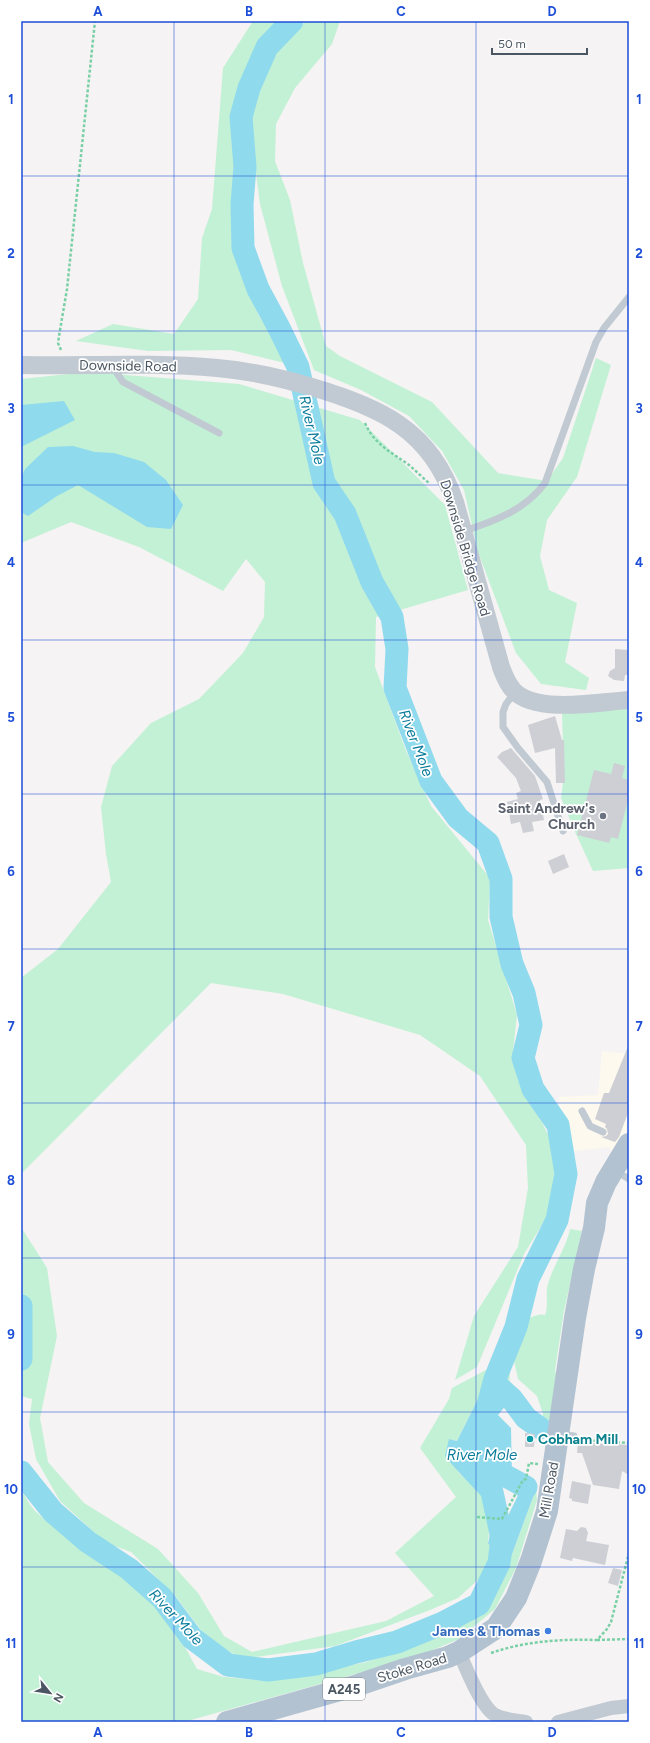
<svg xmlns="http://www.w3.org/2000/svg" width="650" height="1743" font-family="Figtree,sans-serif">
  <style>
    .commercial { fill: #fdf9ef }
    .green { fill: #c3f1d5 }
    .water { fill: #90daee }
    .lines { fill: none; stroke-linecap: round; stroke-linejoin: round }
    .river { stroke: #90daee; stroke-width: 23 }
    .building { fill: #cdcfd5 }
    .path { stroke: #7ad0a6; stroke-width: 2.5; stroke-dasharray: 3 2; stroke-linecap: butt }
    .service { stroke: #c1cad2; stroke-width: 7 }
    .minor { stroke: #c1cad2; stroke-width: 14 }
    .tertiary { stroke: #c1cad2; stroke-width: 18 }
    .primary { stroke: #b3c2d1; stroke-width: 22 }
    .grid { fill: none; stroke: #1d4ed8; stroke-width: 1; stroke-opacity: 0.55 }
    .worship-dot { fill: #6b7280; stroke: #fff; stroke-width: 1.5 }
    .culture-dot { fill: #0f9aa8; stroke: #fff; stroke-width: 1.5 }
    .shop-dot { fill: #3f7fe0; stroke: #fff; stroke-width: 1.5 }
    .labels { text-anchor: middle; dominant-baseline: central; stroke-width: 3.5; stroke-linejoin: round; paint-order: stroke }
    .shield { fill: #fff; stroke: #808990; stroke-width: 1 }
    .shield-label { font-size: 13px; font-weight: bold; fill: #4a5661 }
    .street-label { font-size: 14px; fill: #4a5661; stroke: #fff }
    .worship-label { font-size: 14px; font-weight: bold; fill: #5b616d; stroke: #fff; text-anchor: end }
    .culture-label { font-size: 14px; font-weight: bold; fill: #0d838f; stroke: #fff; text-anchor: start }
    .shop-label { font-size: 14px; font-weight: bold; fill: #366cbe; stroke: #fff; text-anchor: end }
    .water-label { font-size: 15px; font-style: italic; fill: #0c7c9b; stroke: #fff }
    .neatline { fill: none; stroke: #1d4ed8; stroke-width: 1.5 }
    .grid-label { font-size: 13px; text-anchor: middle; font-weight: bold; fill: #1d4ed8 }
  </style>
  <rect width="100%" height="100%" fill="#f5f3f3"/>
  <!-- commercial -->
  <path class="commercial" d="M602,1051L629,1054V1183L609,1147L567,1152L559,1110V1097L598,1095Z"/>
  <!-- green -->
  <path class="green" d="M253,21H279L273,27L249,70L233,115L238,162L236,255L259,316L289,364L231,350L148,351L76,341L113,324L174,334L198,299L202,238L212,209L223,68Z
    M307,21H340L332,44L295,88L276,124L275,161L290,200L303,263L326,346L340,356L432,402L498,473L547,481L563,458L596,358L611,365L577,477L547,520L540,556L549,590L577,603L565,662L589,678L586,690L541,684L516,653L478,552L464,490L442,451L409,416L361,390L314,370L282,286L260,204L248,114L259,75L275,47Z
    M88,372L239,384L360,420L445,505L468,590L376,617L375,667L405,748L431,806L490,878L488,920L517,1015L512,1061L554,1147L555,1183L548,1215L524,1254L477,1367L455,1380L474,1316L518,1247L528,1188L526,1145L480,1076L420,1035L283,994L211,983L21,1174V978L58,949L111,882L106,854L101,807L112,766L151,723L199,699L243,653L264,617L265,582L246,559L223,591L139,547L71,522L21,543V379Z
    M629,708V868L593,871L576,834L561,798L563,782L564,781L562,713Z
    M21,1227L47,1268L57,1336L40,1418L48,1462L84,1503L158,1549L198,1593L224,1636L252,1652L386,1621L434,1596L395,1553L456,1497L420,1448L449,1399L452,1388L486,1370L489,1377L457,1441L449,1439L458,1472L476,1489L491,1507L488,1544L496,1549L480,1578L458,1598L430,1610L335,1646L242,1659L207,1638L177,1598L131,1552L106,1543L60,1501L36,1459L29,1424L32,1399L21,1396Z
    M570,1229L582,1231L564,1311L555,1370L557,1377L549,1426L541,1425L543,1414L537,1396L518,1379L514,1361L516,1342L511,1333L513,1325C523,1322 537,1312 545,1315C549,1305 545,1295 548,1284C553,1265 566,1249 570,1229Z
    M504,1349L510,1366L509,1395L491,1379L496,1370L499,1350Z
    M21,1489C25,1496 29,1504 34,1510C73,1547 126,1570 162,1611C176,1628 186,1649 197,1669L224,1677L272,1681L367,1662L445,1635L475,1615L488,1602L511,1557L536,1489L537,1500L516,1568L495,1609L459,1639L416,1657L184,1722H21Z"/>
  <!-- water -->
  <path class="water" d="M64,401L75,420L21,447V405Z
    M73,446L95,452L114,453L144,462L166,480L183,505L171,529L147,527L78,485L57,496L28,516L21,512V479L25,469L48,447Z
    M489,1377L517,1392L498,1415L511,1428L512,1476L509,1482L498,1488L497,1505L491,1507C476,1489 459,1474 445,1456L449,1439L457,1441Z
    M526,1479L536,1489L511,1557L488,1544L493,1519L505,1522Z"/>
  <g class="lines">
    <!-- river -->
    <path class="river" d="M292,21L267,47L249,88L241,117L245,167L242,204L243,248L258,289L279,328L298,367L324,483L345,514L372,582L392,617L397,649L395,688L431,781L458,818L488,843L501,879V917L512,964L524,993L531,1025L523,1058L533,1089L558,1125L566,1174L557,1220L528,1279L516,1327L495,1379L487,1409
      M21,1306V1359
      M494,1383L511,1398L526,1418L540,1428
      M487,1460L504,1475L526,1487
      M21,1472L53,1512L88,1542L129,1569L162,1598L192,1638L228,1665L268,1670L316,1664L356,1652L397,1642L443,1623L479,1604L499,1563L502,1538L488,1474"/>
  </g>
  <!-- building -->
  <path class="building" d="M615,649L629,650V675H625L624,681L614,680L608,676L610,671L615,668Z
    M555,716L562,740H564L565,783H556L555,748L535,753L528,725Z
    M511,748L535,776L543,799L540,800L544,820L532,822L534,831L523,833L520,822L511,824L507,802L518,799L516,793L521,791L516,778L497,757L502,752Z
    M614,763L625,766L622,778L629,780V796L618,839L611,837L609,843L577,835L594,770L611,774Z
    M564,854L569,867L553,874L548,861Z
    M629,1044V1110L619,1137L615,1142L601,1137L606,1136L608,1134L607,1129L605,1127L606,1124L595,1119L604,1093H609Z
    M525,1433L535,1434L534,1447H525Z
    M578,1442L629,1445V1475L622,1471L619,1489L593,1485L582,1453H577Z
    M572,1481L591,1485L588,1504L572,1501V1499L569,1498Z
    M581,1527L586,1528L588,1533L586,1541L609,1545L605,1565L573,1558L572,1561L560,1558L566,1529L577,1531Z
    M613,1568L622,1570L618,1586L608,1583Z"/>
  <g class="lines">
    <!-- path -->
    <path class="path" d="M61,350L58,343L59,336L67,289L95,21
      M365,423C374,444 391,452 409,465C416,471 423,478 430,484
      M582,1440L629,1443
      M477,1517L502,1519L523,1480L526,1479L529,1463L538,1464
      M597,1640L629,1639
      M491,1653C526,1641 560,1639 597,1640L607,1629L611,1622L629,1553"/>
    <!-- service -->
    <path class="service" d="M112,366L123,382L219,433
      M464,531C495,521 525,510 545,483L596,342L604,328L629,297
      M515,692L506,704L503,712V727L518,748L547,782L563,831
      M582,1111L590,1126L603,1132
      M624,1176L629,1179
      M560,1434L574,1436"/>
    <!-- minor -->
    <path class="minor" d="M459,1652C466,1668 481,1707 495,1715C505,1720 516,1720 526,1722
      M558,1722L611,1708L629,1706"/>
    <!-- tertiary -->
    <path class="tertiary" d="M21,365C86,366 152,362 217,368C267,372 360,396 400,425C427,444 445,472 455,502L501,667C504,675 507,684 514,691C537,714 599,702 629,700"/>
    <!-- primary -->
    <path class="primary" d="M227,1722L358,1685L405,1669L448,1657L459,1652L496,1628L516,1598L531,1561L547,1511L575,1318L584,1269L594,1228L597,1203L606,1182L629,1144"/>
  </g>
  <!-- grid -->
  <path class="grid" d="M174,21V1722M325,21V1722M476,21V1722M21,176H629M21,331H629M21,485H629M21,640H629M21,794H629M21,949H629M21,1103H629M21,1258H629M21,1412H629M21,1567H629"/>
  <!-- markers -->
  <circle class="worship-dot" cx="603" cy="816" r="4"/>
  <circle class="culture-dot" cx="530" cy="1439" r="4"/>
  <circle class="shop-dot" cx="548" cy="1631" r="4"/>
  <g class="labels">
    <!-- shield labels -->
    <rect class="shield" x="323" y="1678" width="42" height="22" rx="3"/>
    <g class="shield-label">
      <text x="344" y="1689">A245</text>
    </g>
    <!-- street labels -->
    <g class="street-label">
      <text transform="translate(128 366) rotate(1)">Downside Road</text>
      <text transform="translate(465 548) rotate(73)">Downside Bridge Road</text>
      <text transform="translate(549 1490) rotate(-80)">Mill Road</text>
      <text transform="translate(412 1668) rotate(-17)">Stoke Road</text>
    </g>
    <!-- worship labels -->
    <g class="worship-label">
      <text x="595" y="808">Saint Andrew's<tspan x="595" dy="16">Church</tspan></text>
    </g>
    <!-- culture labels -->
    <g class="culture-label">
      <text x="538" y="1439">Cobham Mill</text>
    </g>
    <!-- shop labels -->
    <g class="shop-label">
      <text x="540" y="1631">James &amp; Thomas</text>
    </g>
    <!-- water labels -->
    <g class="water-label">
      <text transform="translate(312 430) rotate(77)">River Mole</text>
      <text transform="translate(416 743) rotate(69)">River Mole</text>
      <text x="482" y="1455">River Mole</text>
      <text transform="translate(176 1617) rotate(47)">River Mole</text>
    </g>
  </g>
  <!-- border -->
  <rect width="650" height="1743" fill="none" stroke="#ffffff" stroke-width="44"/>
  <!-- north arrow -->
  <g transform="translate(50 1693) rotate(120)" stroke="#ffffff" stroke-width="3" paint-order="stroke">
  <path d="M0-3L7 15L0 10L-7 15Z" fill="#4a5661"/>
  <text y="-6" font-size="11" font-weight="bold" text-anchor="middle" fill="#4a5661">N</text>
  </g>
  <!-- scale -->
  <path d="M492 48v6h95v-6" fill="none" stroke="#4a5661" stroke-width="2"/>
  <text x="498" y="48" font-size="12" fill="#4a5661" stroke="#ffffff" stroke-width="3" paint-order="stroke">50 m</text>
  <rect x="22" y="22" width="606" height="1699" class="neatline"/>
  <g class="grid-label">
    <text x="98" y="16">A</text>
    <text x="249" y="16">B</text>
    <text x="401" y="16">C</text>
    <text x="552" y="16">D</text>
    <text x="11" y="104">1</text>
    <text x="639" y="104">1</text>
    <text x="11" y="258">2</text>
    <text x="639" y="258">2</text>
    <text x="11" y="413">3</text>
    <text x="639" y="413">3</text>
    <text x="11" y="567">4</text>
    <text x="639" y="567">4</text>
    <text x="11" y="722">5</text>
    <text x="639" y="722">5</text>
    <text x="11" y="876">6</text>
    <text x="639" y="876">6</text>
    <text x="11" y="1031">7</text>
    <text x="639" y="1031">7</text>
    <text x="11" y="1185">8</text>
    <text x="639" y="1185">8</text>
    <text x="11" y="1339">9</text>
    <text x="639" y="1339">9</text>
    <text x="11" y="1494">10</text>
    <text x="639" y="1494">10</text>
    <text x="11" y="1648">11</text>
    <text x="639" y="1648">11</text>
    <text x="98" y="1737">A</text>
    <text x="249" y="1737">B</text>
    <text x="401" y="1737">C</text>
    <text x="552" y="1737">D</text>
  </g>
</svg>
